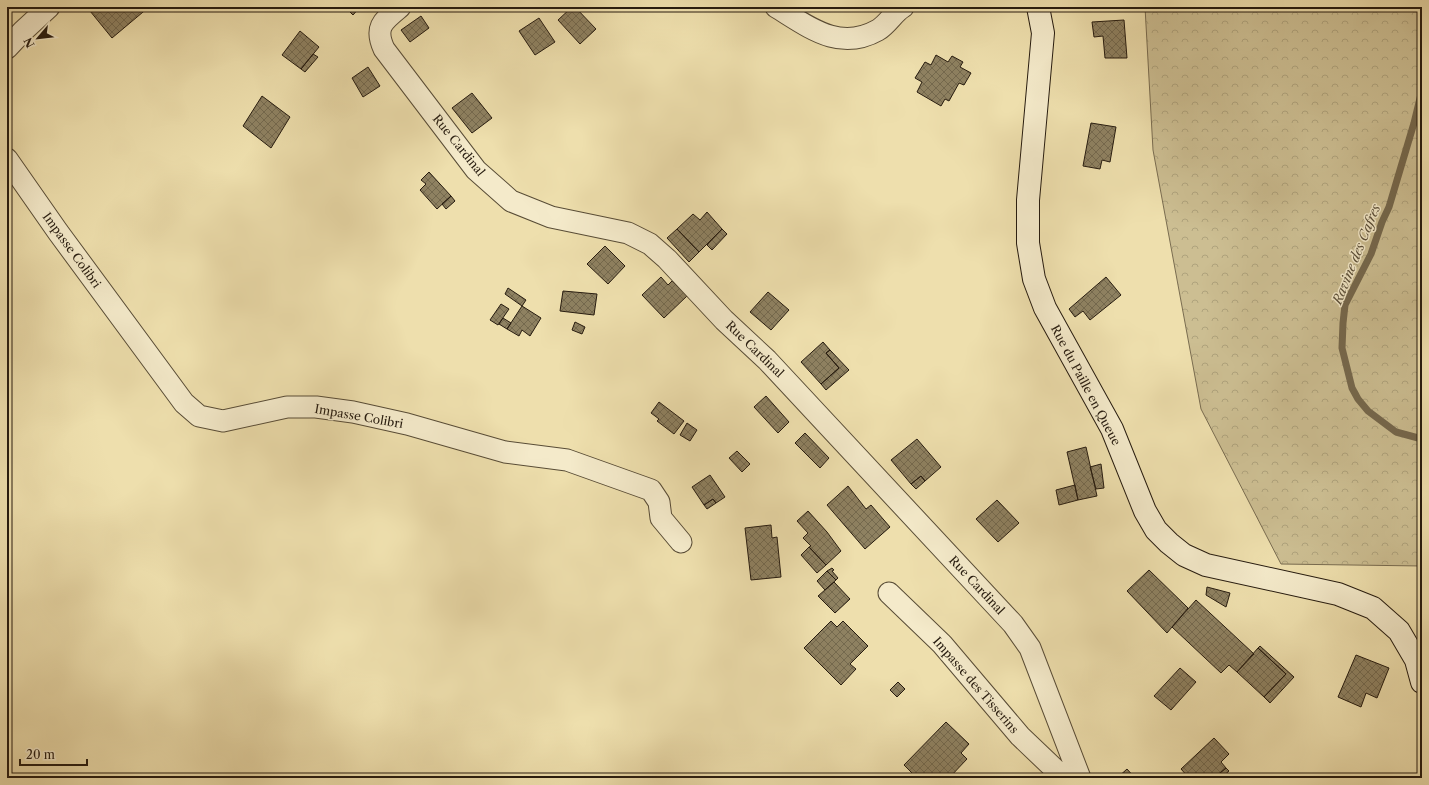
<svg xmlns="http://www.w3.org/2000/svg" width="1429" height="785" font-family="'Libre Caslon Text',serif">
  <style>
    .forest { fill: url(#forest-crowns); stroke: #796c50 }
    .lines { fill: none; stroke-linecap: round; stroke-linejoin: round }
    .stream { stroke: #75684d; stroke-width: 7 }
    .building { fill: url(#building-cross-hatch); stroke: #261b0f }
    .minor-casing { stroke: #584c36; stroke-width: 23 }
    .secondary-casing { stroke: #261b0f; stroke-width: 24 }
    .minor { stroke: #f4eaca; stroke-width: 21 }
    .secondary { stroke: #f4eaca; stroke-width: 22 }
    .labels { text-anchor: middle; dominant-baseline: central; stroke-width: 3; stroke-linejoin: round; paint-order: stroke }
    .street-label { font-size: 12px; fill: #261b0f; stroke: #f4eaca }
    .water-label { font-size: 13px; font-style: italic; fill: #5b4f39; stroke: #f4eaca }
  </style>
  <defs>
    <pattern id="forest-crowns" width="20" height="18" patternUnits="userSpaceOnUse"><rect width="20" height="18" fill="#ccbe92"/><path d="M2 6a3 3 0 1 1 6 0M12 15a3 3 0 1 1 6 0" fill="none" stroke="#afa37d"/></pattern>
    <pattern id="building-cross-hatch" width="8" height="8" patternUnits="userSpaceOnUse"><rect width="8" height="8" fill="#8e8161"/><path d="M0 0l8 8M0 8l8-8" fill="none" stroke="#74694e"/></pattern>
  </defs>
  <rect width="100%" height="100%" fill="#eedfad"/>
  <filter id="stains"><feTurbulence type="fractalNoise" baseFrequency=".005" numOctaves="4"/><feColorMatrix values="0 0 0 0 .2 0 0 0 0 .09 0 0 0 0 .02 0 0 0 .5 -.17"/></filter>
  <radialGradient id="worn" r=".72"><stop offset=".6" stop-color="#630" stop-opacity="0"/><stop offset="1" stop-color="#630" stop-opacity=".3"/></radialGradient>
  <!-- forest -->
  <path class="forest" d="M1145,7H1422V566L1281,564L1201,409L1153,150Z"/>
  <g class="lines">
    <!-- stream -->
    <path class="stream" d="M1422,90L1414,123L1389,207L1382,222L1371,254L1345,305L1343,323L1342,348L1352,388L1358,399L1368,411L1396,432L1422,439"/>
  </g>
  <!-- building -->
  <path class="building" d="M94,7H149L112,38L90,11Z
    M345,7H360L353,15Z
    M572,7H575L596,29L580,44L558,20Z
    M421,16L429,28L410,42L401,30Z
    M539,18L555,42L535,55L519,31Z
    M1124,20L1127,58H1105L1103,36L1094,37L1092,22Z
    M300,31L319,47L301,69L282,55Z
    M313,54L318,57L305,72L301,69Z
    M936,55L948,62L952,56L963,62L960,67L971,73L964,85L959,83L949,101L945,99L941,106L917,92L922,82L915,78L925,62L931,65Z
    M368,67L380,86L363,97L352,78Z
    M472,93L492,118L472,133L452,108Z
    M262,96L290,117L271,148L243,126Z
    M1091,123L1116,127L1110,162L1102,160L1100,169L1083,166Z
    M429,172L451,196L437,209L420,190L426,184L421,180Z
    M451,196L455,201L446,209L442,204Z
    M707,212L722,229L699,252L677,229L693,214L700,220Z
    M677,229L699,252L689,262L667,238Z
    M722,229L727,234L712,250L707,245Z
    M605,246L625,266L608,284L587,264Z
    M661,277L668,285L672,281L687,296L664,318L642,295Z
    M1106,277L1121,295L1090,320L1083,311L1075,317L1069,309Z
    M508,288L526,300L522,306L505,294Z
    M563,291L597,294L594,315L560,311Z
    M768,292L789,310L771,330L750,312Z
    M501,304L509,309L498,325L490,320Z
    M522,306L541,318L530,336L522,330L519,336L507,329Z
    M503,318L511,323L507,329L499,324Z
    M575,322L585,327L582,334L572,330Z
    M823,342L830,350L826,353L839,368L821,384L801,362Z
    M830,350L849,370L826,390L821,384L839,368L826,353Z
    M766,396L789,422L778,433L754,407Z
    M659,402L684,421L674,434L657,421L659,419L651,413Z
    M687,423L697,430L690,441L680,435Z
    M805,433L829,458L820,468L795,443Z
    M917,439L941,467L925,481L921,476L911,484L891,460Z
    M1086,447L1097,496L1078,500L1067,452Z
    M737,451L750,464L742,472L729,458Z
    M1101,464L1104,488L1096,489L1090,467Z
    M710,475L725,497L716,503L713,499L704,505L692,487Z
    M921,476L925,481L916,489L911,484Z
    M1075,485L1078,500L1059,505L1056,490Z
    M848,486L866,509L871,505L890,527L865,549L827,505Z
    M713,499L716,503L707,509L704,505Z
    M997,500L1019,523L998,542L976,519Z
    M808,511L827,532L841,551L826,565L809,547L811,546L803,538L808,533L797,521Z
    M771,525L772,538L777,537L781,577L751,580L745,528Z
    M809,547L826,565L817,573L801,555Z
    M832,568L834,570L832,571L838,578L836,580L827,571Z
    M1149,570L1188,608L1167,633L1127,591Z
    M827,571L836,580L825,590L817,581Z
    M834,582L850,599L835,613L818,596Z
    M1207,587L1230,593L1226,607L1206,595Z
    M1196,600L1254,654L1237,672L1229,665L1221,673L1172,627Z
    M831,621L837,627L843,621L868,646L850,664L856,669L841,685L804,648Z
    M1260,646L1294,677L1270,703L1264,697L1286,674L1258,648Z
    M1258,648L1286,674L1264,697L1237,672Z
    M1356,655L1389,668L1377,698L1366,693L1361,707L1338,697Z
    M1180,668L1196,682L1171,710L1154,696Z
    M898,682L905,689L897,697L890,690Z
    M946,722L969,744L961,753L967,759L949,778H917L904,765Z
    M1214,738L1229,754L1221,762L1226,768L1214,778H1189L1181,769Z
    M1226,768L1229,771L1221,778H1214Z
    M1127,769L1135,778H1117Z"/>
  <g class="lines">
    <!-- minor casing -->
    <g class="minor-casing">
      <path id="minor" d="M400,7C383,21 374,27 384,49L476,170L511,201L551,217L628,233L650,244L667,259L724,320L767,360L1013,624L1030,648L1080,778
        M776,7C809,27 839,52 878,30C888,24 894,12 903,7
        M7,48L23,31L49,7
        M7,159L58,232L184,403L199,416L223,421L287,407H316L353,412L407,424L505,452L567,460L651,490L659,502L661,518L681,542
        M889,593L942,644L1020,736L1064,778"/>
    </g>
    <!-- secondary casing -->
    <g class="secondary-casing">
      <path id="secondary" d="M1038,7L1043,33L1028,200V243L1034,279L1045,308L1112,429L1145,511L1156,530L1169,543L1184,555L1206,565L1338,594L1373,608L1399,631L1416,660L1422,682"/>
    </g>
    <!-- minor -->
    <use href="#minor" class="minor"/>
    <!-- secondary -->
    <use href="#secondary" class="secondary"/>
  </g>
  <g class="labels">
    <!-- street labels -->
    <g class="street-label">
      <text transform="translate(459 145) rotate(51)">Rue Cardinal</text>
      <text transform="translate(72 250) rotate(54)">Impasse Colibri</text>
      <text transform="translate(755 349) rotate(44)">Rue Cardinal</text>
      <text transform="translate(1086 385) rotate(62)">Rue du Paille en Queue</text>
      <text transform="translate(359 416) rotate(10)">Impasse Colibri</text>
      <text transform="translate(977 585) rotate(47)">Rue Cardinal</text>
      <text transform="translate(976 685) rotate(49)">Impasse des Tisserins</text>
    </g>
    <!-- water labels -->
    <g class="water-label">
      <text transform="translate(1356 254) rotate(-68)">Ravine des Cafres</text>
    </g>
  </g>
  <!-- margin -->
  <rect width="1429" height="785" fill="none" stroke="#eedfad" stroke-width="24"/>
  <rect x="8" y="8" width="1413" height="769" fill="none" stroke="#261b0f" stroke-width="2"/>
  <rect x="12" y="12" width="1405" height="761" fill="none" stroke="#261b0f"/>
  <!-- north arrow -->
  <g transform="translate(38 38) rotate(242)" stroke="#f4eaca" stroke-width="3" paint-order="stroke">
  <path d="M0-3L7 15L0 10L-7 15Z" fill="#261b0f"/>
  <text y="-6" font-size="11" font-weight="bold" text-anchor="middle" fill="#261b0f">N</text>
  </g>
  <!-- scale -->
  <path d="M20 759v6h67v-6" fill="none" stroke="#261b0f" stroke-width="2"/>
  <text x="26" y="759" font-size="12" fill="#261b0f" stroke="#f4eaca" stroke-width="3" paint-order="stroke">20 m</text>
  <rect width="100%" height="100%" filter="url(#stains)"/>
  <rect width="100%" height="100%" fill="url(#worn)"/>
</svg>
